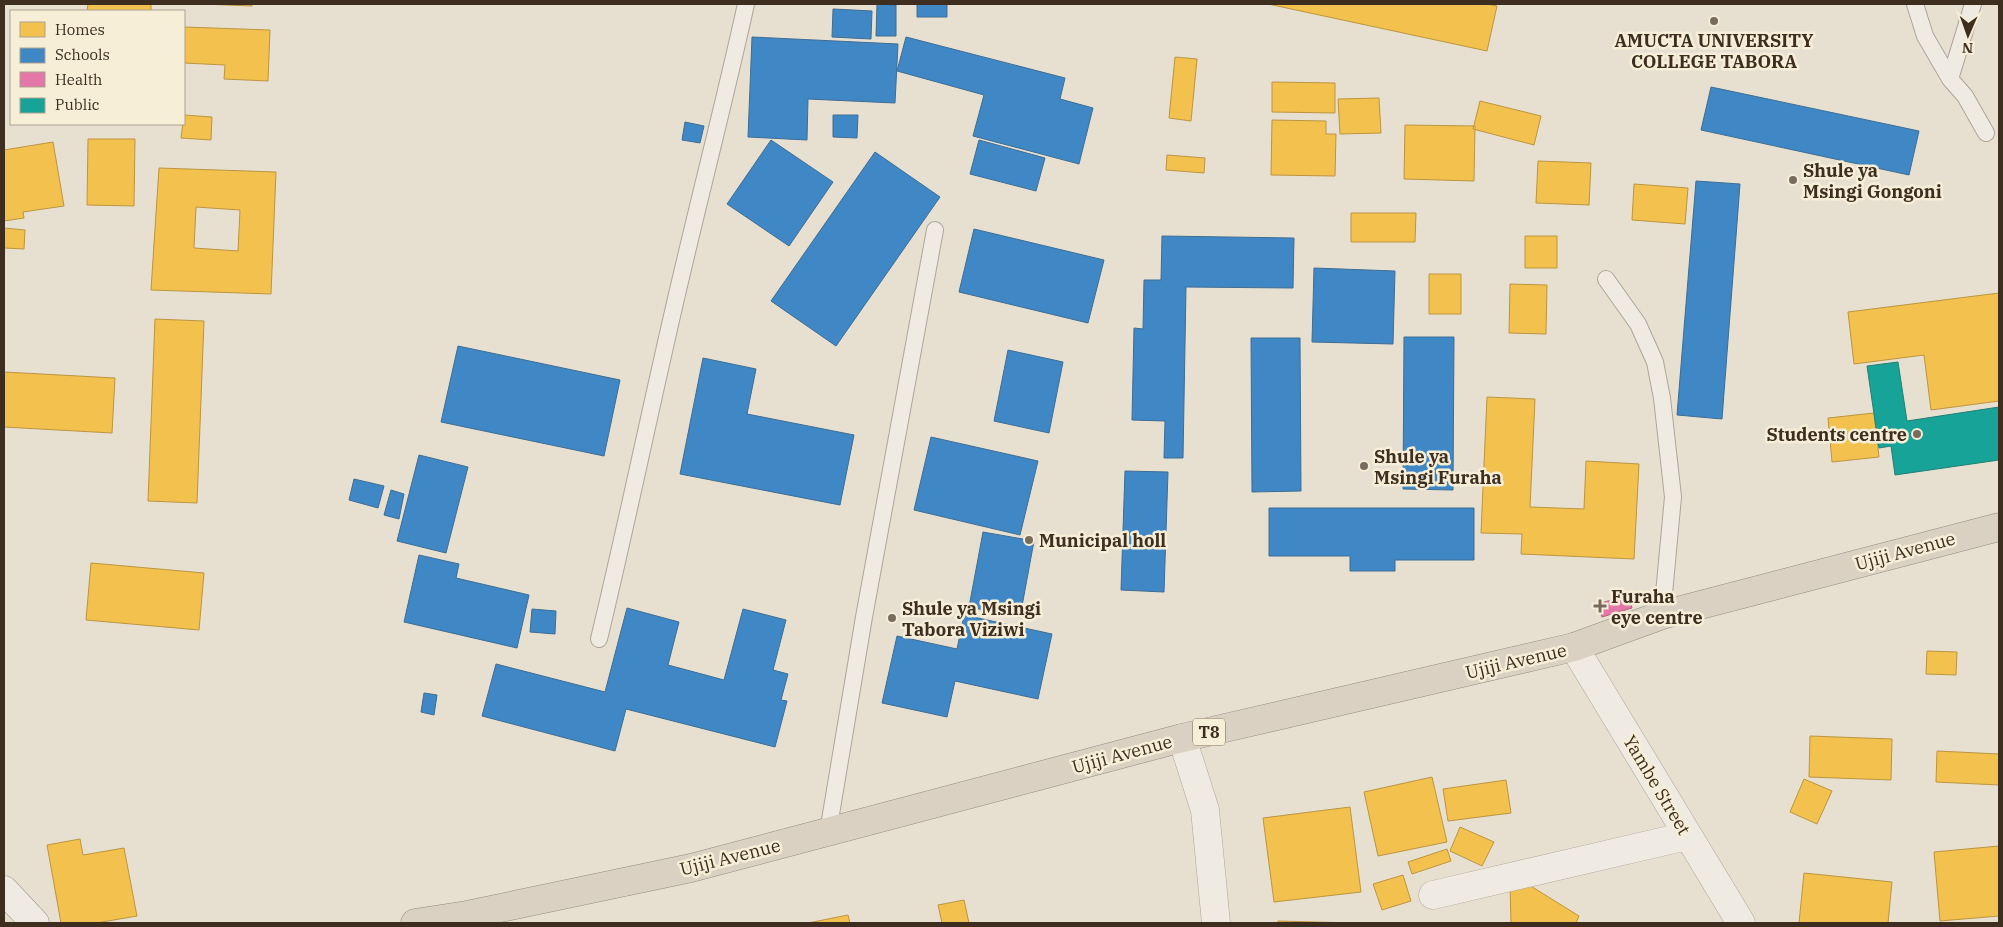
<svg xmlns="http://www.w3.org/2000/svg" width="2003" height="927" font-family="'IBM Plex Serif',serif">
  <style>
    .homes { fill: #f2c14e; stroke: #bc9540; fill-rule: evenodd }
    .schools { fill: #3f88c5; stroke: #3e6d94 }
    .health { fill: #e377a8; stroke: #b1617f }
    .public { fill: #17a398; stroke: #228074 }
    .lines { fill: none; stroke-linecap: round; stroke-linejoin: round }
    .lane-casing { stroke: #ada599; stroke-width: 18 }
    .street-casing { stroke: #ada599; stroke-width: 29 }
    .secondary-casing { stroke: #9c958a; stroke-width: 29 }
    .highway-casing { stroke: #928b80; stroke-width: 29 }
    .lane { stroke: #efebe3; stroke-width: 16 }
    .street { stroke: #efebe3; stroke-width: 28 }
    .secondary { stroke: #efebe3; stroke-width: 28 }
    .highway { stroke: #dad1c2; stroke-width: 28 }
    .poi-dot { fill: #786c5e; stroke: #f7eed8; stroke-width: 2 }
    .labels { text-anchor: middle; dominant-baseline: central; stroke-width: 5; stroke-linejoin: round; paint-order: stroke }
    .shield { fill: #f7eed8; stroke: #756857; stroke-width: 1 }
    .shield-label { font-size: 16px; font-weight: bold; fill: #3d2e20 }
    .poi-label { font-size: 18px; font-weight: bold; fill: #3d2e20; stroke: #f7eed8; text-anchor: start }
    .street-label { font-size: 18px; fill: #3d2e20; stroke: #f7eed8 }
  </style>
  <rect width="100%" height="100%" fill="#e7e0d1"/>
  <!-- homes -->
  <path class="homes" d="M88,4H151V11H87Z
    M201,4H252V6Z
    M1268,4H1486L1497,6L1487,51Z
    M184,27L270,30L268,81L224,79L225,65L184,63Z
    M1175,57L1197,59L1191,121L1169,118Z
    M1272,82L1335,83V113L1272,112Z
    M1379,98L1381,133L1340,134L1338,99Z
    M1480,101L1541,116L1534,145L1473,129Z
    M184,115L212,117L211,140L181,138Z
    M1272,120L1326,121V134H1336L1335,176L1271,175Z
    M1405,125L1475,126L1474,181L1404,179Z
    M88,139H135L134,206L87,205Z
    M53,142L64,206L23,212L24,218L4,221V150Z
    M1167,155L1205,158L1204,173L1166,170Z
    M1538,161L1591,163L1589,205L1536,203Z
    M159,168L276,172L271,294L151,290ZM196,207L240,210L238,251L194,248Z
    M1634,184L1688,188L1685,224L1632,220Z
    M1351,213H1416L1415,242H1351Z
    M4,228L25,230L24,249L4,248Z
    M1525,236H1557V268H1525Z
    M1429,274H1461V314H1429Z
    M1510,284L1547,285L1546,334L1509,333Z
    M1999,293V401L1931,410L1924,355L1854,364L1848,312Z
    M155,319L204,321L197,503L148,501Z
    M4,372L115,378L112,433L4,427Z
    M1487,397L1535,399L1530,507L1584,509L1586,461L1639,464L1634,559L1521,554L1522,534L1481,533Z
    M1874,413L1879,457L1832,462L1828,418Z
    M91,563L204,573L199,630L86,620Z
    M1927,651L1957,652L1956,675L1926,674Z
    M1810,736L1892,739L1891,780L1809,777Z
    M1937,751L1999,754V785L1936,782Z
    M1432,777L1447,842L1378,856L1364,792Z
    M1804,779L1832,791L1817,824L1790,812Z
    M1506,780L1511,813L1448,821L1443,789Z
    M1350,807L1361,892L1274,902L1263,818Z
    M1460,827L1494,842L1482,866L1450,851Z
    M80,839L83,855L124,848L137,916L96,923H61L47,845Z
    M1999,846V916L1940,921L1934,852Z
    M1447,849L1451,861L1412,874L1408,862Z
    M1804,873L1892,882L1888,923H1799Z
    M1403,875L1411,901L1382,910L1373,884Z
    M1521,880L1579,916L1576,923H1511L1510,885Z
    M964,900L969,923H942L938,905Z
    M848,915L850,923H808Z
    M1278,921L1355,923H1278Z"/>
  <!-- schools -->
  <path class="schools" d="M877,4L896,5V36H876Z
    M917,4H947V17H917Z
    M833,9L872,11L871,39L832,37Z
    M752,37L898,44L895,103L808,99L807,140L748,137Z
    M906,37L1065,78L1060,99L1093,108L1079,164L973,136L984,95L897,71Z
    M1711,87L1919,131L1909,175L1701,130Z
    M833,115H858L857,138L833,137Z
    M685,122L704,126L700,143L682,140Z
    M771,140L833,182L789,246L727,204Z
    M979,140L1045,158L1036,191L970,174Z
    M875,152L940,197L836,346L771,301Z
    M1696,181L1740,184L1722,419L1677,415Z
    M974,229L1104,260L1088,323L959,292Z
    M1162,236L1294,238L1293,288L1186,287L1183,458H1164L1165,421L1132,420L1134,328L1143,329L1144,280H1161Z
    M1314,268L1395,271L1393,344L1312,342Z
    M1404,337H1454L1453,490L1403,489Z
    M1251,338H1300L1301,491L1252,492Z
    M458,346L620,380L604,456L441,422Z
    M1008,350L1063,362L1049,433L994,421Z
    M703,358L756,369L747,414L854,435L840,505L680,474Z
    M931,437L1038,461L1020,535L914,510Z
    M419,455L468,467L446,553L397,541Z
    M1125,471L1168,472L1164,592L1121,590Z
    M354,479L384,486L378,508L349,500Z
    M391,490L404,494L399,519L384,515Z
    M1269,508H1474V560H1395V571H1350V556H1269Z
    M983,532L1034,541L1020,617L969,607Z
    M419,555L459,564L456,578L529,595L517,648L404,622Z
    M627,608L679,622L668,665L724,680L743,609L786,620L773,670L788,674L781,700L787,701L775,747L626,709L615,751L482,716L496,664L605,692Z
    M532,609L556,611L555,634L530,632Z
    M964,615L1052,634L1038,699L955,681L947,717L882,703L897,636L957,649Z
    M424,693L437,695L434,715L421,712Z"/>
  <!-- health -->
  <path class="health" d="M1628,595L1632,608L1602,617L1598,604Z"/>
  <!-- public -->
  <path class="public" d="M1898,362L1907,421L1999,407V460L1895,475L1891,446L1879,448L1867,366Z"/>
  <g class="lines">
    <!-- lane casing -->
    <g class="lane-casing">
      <path id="lane" d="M1915,4L1925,36L1950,79L1965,96L1986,133
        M1950,79L1973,4
        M1606,279L1638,324L1655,362L1662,398L1673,497L1662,615
        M599,639C626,527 649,415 675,303C698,203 724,104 746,4
        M828,832L864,617L935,230"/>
    </g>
    <!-- street casing -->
    <g class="street-casing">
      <path id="street" d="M1574,647L1741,923
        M1182,738L1205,810L1216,923
        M1433,895L1687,836"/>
    </g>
    <!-- secondary casing -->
    <g class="secondary-casing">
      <path id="secondary" d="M4,890L35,923"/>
    </g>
    <!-- highway casing -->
    <g class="highway-casing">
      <path id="highway" d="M415,923L467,915L691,868L1182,738L1574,647L1662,615L1999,527"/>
    </g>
    <!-- lane -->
    <use href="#lane" class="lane"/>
    <!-- street -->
    <use href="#street" class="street"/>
    <!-- secondary -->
    <use href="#secondary" class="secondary"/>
    <!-- highway -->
    <use href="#highway" class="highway"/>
  </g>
  <!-- markers -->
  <g class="poi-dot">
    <circle cx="1714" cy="21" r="5"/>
    <circle cx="1793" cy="180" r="5"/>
    <circle cx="1917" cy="434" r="5"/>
    <circle cx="1364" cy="466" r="5"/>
    <circle cx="1029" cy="540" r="5"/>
    <path d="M1597.5 598.5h5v5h5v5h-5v5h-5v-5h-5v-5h5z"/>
    <circle cx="892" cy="618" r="5"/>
  </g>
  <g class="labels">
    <!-- shield labels -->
    <rect class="shield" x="1193" y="718.5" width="32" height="27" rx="4"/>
    <g class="shield-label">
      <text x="1209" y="732">T8</text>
    </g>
    <!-- poi labels -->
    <g class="poi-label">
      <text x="1714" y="40" text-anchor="middle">AMUCTA UNIVERSITY<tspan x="1714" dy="21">COLLEGE TABORA</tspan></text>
      <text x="1803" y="170">Shule ya<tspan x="1803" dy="21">Msingi Gongoni</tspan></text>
      <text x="1907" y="434" text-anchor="end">Students centre</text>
      <text x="1374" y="456">Shule ya<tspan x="1374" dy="21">Msingi Furaha</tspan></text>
      <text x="1039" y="540">Municipal holl</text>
      <text x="1611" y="596">Furaha<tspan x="1611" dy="21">eye centre</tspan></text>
      <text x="902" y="608">Shule ya Msingi<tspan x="902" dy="21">Tabora Viziwi</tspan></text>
    </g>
    <!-- street labels -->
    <g class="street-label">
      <text transform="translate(1905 551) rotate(-15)">Ujiji Avenue</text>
      <text transform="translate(1516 661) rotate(-13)">Ujiji Avenue</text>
      <text transform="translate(1122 754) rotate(-15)">Ujiji Avenue</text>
      <text transform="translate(1657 785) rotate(59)">Yambe Street</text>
      <text transform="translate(730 857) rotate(-14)">Ujiji Avenue</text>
    </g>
  </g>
  <!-- border -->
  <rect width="2003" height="927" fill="none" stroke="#3d2e20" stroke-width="10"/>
  <!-- legend -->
  <rect x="10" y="10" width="175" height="115" fill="#f7eed8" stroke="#ada18e"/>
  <rect x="20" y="22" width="25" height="15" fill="#f2c14e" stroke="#ada18e"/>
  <text x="55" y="35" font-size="15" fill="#3d2e20">Homes</text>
  <rect x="20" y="48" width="25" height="15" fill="#3f88c5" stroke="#ada18e"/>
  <text x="55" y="60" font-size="15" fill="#3d2e20">Schools</text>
  <rect x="20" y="72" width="25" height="15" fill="#e377a8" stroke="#ada18e"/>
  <text x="55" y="85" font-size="15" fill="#3d2e20">Health</text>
  <rect x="20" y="98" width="25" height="15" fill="#17a398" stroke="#ada18e"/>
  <text x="55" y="110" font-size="15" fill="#3d2e20">Public</text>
  <!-- north arrow -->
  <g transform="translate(1968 35) rotate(182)" stroke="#f7eed8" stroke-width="4" paint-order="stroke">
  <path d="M0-4L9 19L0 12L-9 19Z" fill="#3d2e20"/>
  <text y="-8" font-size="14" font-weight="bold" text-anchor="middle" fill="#3d2e20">N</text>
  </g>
</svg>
